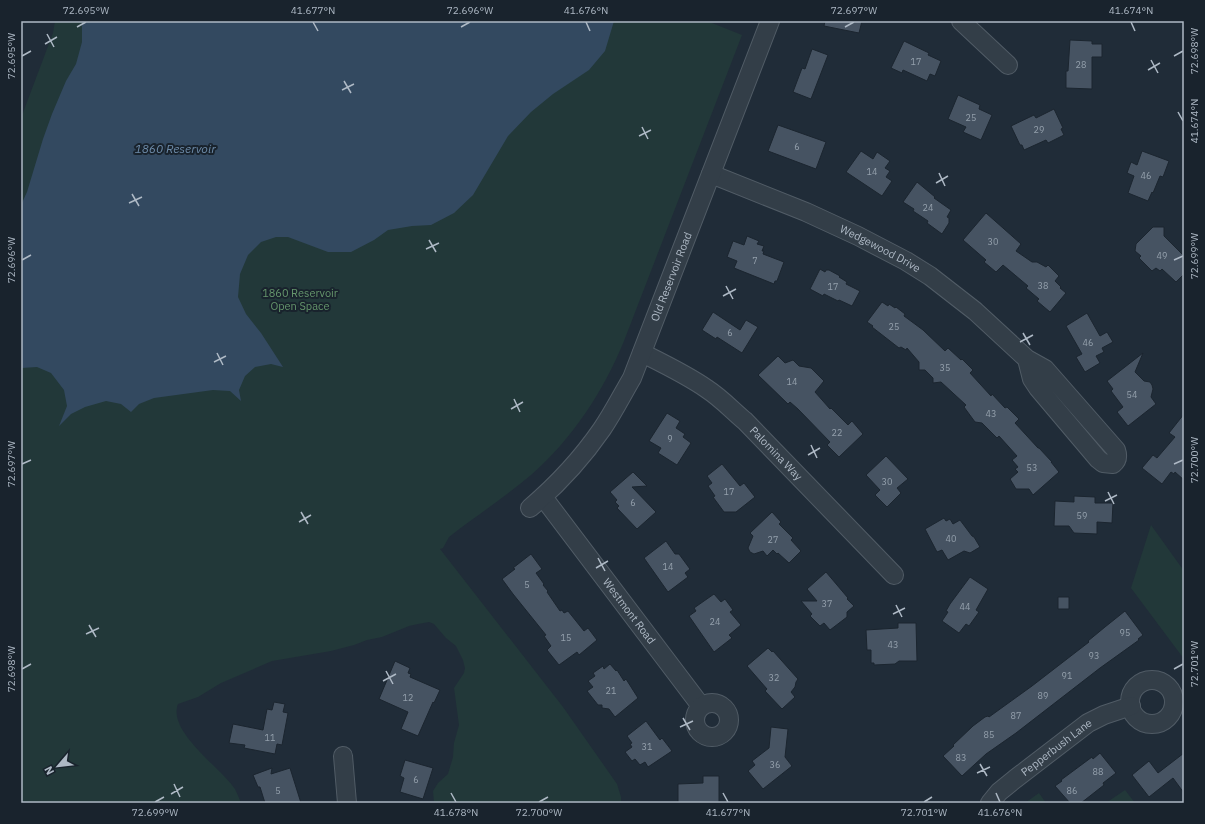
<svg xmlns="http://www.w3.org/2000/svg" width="1205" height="824" font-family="'IBM Plex Sans',sans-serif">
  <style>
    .green { fill: #223839 }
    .water { fill: #334960 }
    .building { fill: #465362; stroke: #1b252f }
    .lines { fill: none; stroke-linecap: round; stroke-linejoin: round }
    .minor-casing { stroke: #515c66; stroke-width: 20 }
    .minor { stroke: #333e48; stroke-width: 18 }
    .ticks { fill: none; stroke: #aeb9c5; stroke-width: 1.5 }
    .labels { text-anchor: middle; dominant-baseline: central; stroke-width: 4; stroke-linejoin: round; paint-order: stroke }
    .number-label { font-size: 9px; fill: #94a0ac }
    .street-label { font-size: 11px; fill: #aeb9c5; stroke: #19232d }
    .park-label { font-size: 11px; fill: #65966c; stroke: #19232d }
    .water-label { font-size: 12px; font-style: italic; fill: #6e8caa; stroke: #19232d }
    .neatline { fill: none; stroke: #aeb9c5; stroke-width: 1.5 }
    .ticks-label { font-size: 10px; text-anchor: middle; fill: #aeb9c5 }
  </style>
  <rect width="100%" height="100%" fill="#202c38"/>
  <!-- green -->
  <path class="green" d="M55,21H707L742,35L624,341C603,392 573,438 531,475C505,497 476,516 449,537L443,548L440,549L563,707L617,784L621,797V803H434L433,791L438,783L448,774L453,757L454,743L459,725L454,688L464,673L465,668L463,660L456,646L446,638L434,624L429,622L418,624L409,626L382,637L367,640L354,645L331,651L272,661L221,683L198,697L178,704C167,731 221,768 235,789C237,793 239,798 241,803H21V118L53,33Z
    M1151,525L1184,571V659L1131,588Z
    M1125,790L1135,803H1106Z
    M1039,793L1046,803H1025Z"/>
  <!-- water -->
  <path class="water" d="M82,21H614L605,51L589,70L553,94L531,112L508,136L473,195L454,213L431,225L412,226L388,230L374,240L351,252H328L288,237H276L261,242L248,255L240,274L238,297L246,314L261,333L283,367L271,364L255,367L245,376L239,390L241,401L230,391L213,390L154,398L139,404L131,412L121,404L106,401L85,407L71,414L59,426L67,406L64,390L51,373L37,367L21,368V205L27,192L43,139L52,114L66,81L76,64L82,42Z"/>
  <!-- building -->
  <path class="building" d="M825,21H862L859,33L824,26Z
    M1070,40L1092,41V44H1102V57H1092V89L1066,88V71H1068Z
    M904,41L929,53L928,55L941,61L935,76L930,74L927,81L903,70L902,73L891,68Z
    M812,49L828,55L811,99L793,92L802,68L805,69Z
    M958,95L980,105L979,109L992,115L981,140L963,132L966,127L948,119Z
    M1054,109L1063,128L1061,129L1064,135L1048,143L1046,140L1024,150L1022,145H1020L1011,126L1034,115L1036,118Z
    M778,125L826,142L816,169L768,151Z
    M861,151L873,159L877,152L890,161L885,168L890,171L886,177L892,181L882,196L846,172Z
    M1142,151L1169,161L1163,177L1160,176L1153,193L1152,192L1148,201L1128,193L1134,176L1127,173L1131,162L1137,165Z
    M917,182L935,197L934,198L951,210L947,217L949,218V223L942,234L927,223L928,221L913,211L914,209L903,202Z
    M986,213L1021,244L1016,251L1032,262H1037L1046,267L1048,265L1059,276L1055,281L1061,287L1060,288L1066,293L1050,312L1037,301L1039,299L1026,288L1028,286L1003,265L996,272L984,262L986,260L963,240Z
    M1153,227H1164V236L1184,256V274L1176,282L1162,269L1160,271L1156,268L1152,271L1139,258L1141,256L1135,251L1136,244Z
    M747,236L759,241L757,244L764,246L762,251H764L763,254L784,262L777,281H775L774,284L734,268L737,261L727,257L733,241L744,245Z
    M820,269L825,272L826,270H829L840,276L839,277L847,282L846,284L860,291L852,306L839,300L838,301L824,294L823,296L810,289Z
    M882,302L888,306L889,304L895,308L896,307L905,314L904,316L923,330L945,351L948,348L961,360L962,359L973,370L970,373L991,396L992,394L1005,408L1007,407L1019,419L1015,423L1038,448H1039L1052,462H1051L1059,472L1033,495L1029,489H1016L1010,479L1018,472L1015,469L1018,467L1012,460L1017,456L999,436L997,438L982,423L975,422L964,407L966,405L941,382L933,383V378L925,370H919V362L907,348L906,350L901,347L899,348L872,327L873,326L867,322Z
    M713,312L740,330L746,320L758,327L742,353L717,337L716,339L702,330Z
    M1087,313L1100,336L1107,332L1113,342L1102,348L1104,352L1096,356L1100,363L1085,372L1076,357L1082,354L1066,326Z
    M1143,353L1135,372L1144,381L1150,382L1152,385L1153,389L1151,397L1156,404L1128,426L1117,412L1123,407L1111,391L1113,389L1107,381Z
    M778,356L785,363L793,360L799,366L811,368L824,381L815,392L830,409L831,408L848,425L852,421L863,434L839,457L827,445L830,442L798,409L790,402L788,404L758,375Z
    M667,413L680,421L676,428L685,434L683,437L691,443L677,465L658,453L661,448L649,441Z
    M1184,414V480L1175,472L1174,474L1171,472L1162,484L1142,468L1153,455L1157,458L1175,437L1169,433Z
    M886,456L908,479L897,488L901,493L887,507L875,495L880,490L866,475Z
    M722,464L740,486L744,483L755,497L736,512H724L713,497L715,496L708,486L712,483L707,476Z
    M633,472L647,486L632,487L656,512L637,529L617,508L619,506L615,502L617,500L610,492Z
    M1074,496L1095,497V503H1113L1112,523L1097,522V534L1074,533L1069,526H1054L1055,501L1074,502Z
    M772,512L781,522L779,524L793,538L791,540L801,551L789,563L778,553L777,554L773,550L767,556L763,551L754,554L750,552L748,548L753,536L750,533Z
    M944,518L946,521L950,519L953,524L960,520L972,536L974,537L980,547L970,553L964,551L948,560L942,550L937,552L925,529Z
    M666,541L675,554H679L690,569L685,573L688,577L668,592L644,558Z
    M531,554L542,569L536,573L544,584L543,585L548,591L547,592L560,611L562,610L564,613L568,611L584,631L588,628L597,640L579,655L577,652L559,665L547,650L551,646L544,636L546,635L513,594L502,579L515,569L513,568Z
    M826,572L848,598L847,599L854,606L847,612V617L830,630L824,623L820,626L810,616L812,614L801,601H817L807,589Z
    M970,577L988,589L976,610L979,612L969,626L966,624L959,633L942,621L948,612L946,611L950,604Z
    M714,594L721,602L725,599L733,610L730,612L741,625L729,635L732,638L714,652L689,616L696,611L694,608Z
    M1058,597H1069V609H1058Z
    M1125,611L1143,635L1138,639L1139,640L1100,668L1016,733L986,754L962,776L943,756L954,746L953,745L973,726L985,717L988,716L989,717L1032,686L1089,642L1088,641L1105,627Z
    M898,623H916L917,661H899L895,664L874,665V663H871V650H867L866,630L898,628Z
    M768,648L772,652L773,651L798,679L796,682L795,687L791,692L795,697L782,709L765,691L767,689L747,666Z
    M395,661L410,668L408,673L411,674L410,677L440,690L434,703L433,702L418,736L401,729L408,712L379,699Z
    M610,664L616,671L617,670L624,681L626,679L638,698L615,717L609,709L602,708V705H598L587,691L593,687L588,681L595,676L593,673L603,666L604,669Z
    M274,702L285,704L283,712L288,713L282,745L277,744L275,754L244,748L245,745L229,743L233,724L263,730L267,709L272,710Z
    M646,721L660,740L662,738L672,751L648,767L645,762L640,765L635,759L632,761L625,752L632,747L630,744L632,743L627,736Z
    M771,727L788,729L785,757L792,766L763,789L748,771L755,765L752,761L769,748Z
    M1100,753L1116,773L1103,783L1104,785L1081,803H1070L1055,786L1062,781L1061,780L1092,757L1093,759Z
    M1184,753V793L1173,778L1149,797L1132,775L1149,761L1158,773Z
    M405,760L433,768L423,799L400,792L404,778L400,776Z
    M272,768L271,774L290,768L301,803H265L260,787H258L253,775Z
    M703,776H719V802L678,803V784L703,783Z"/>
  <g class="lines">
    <!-- minor casing -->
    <g class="minor-casing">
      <g id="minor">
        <path d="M961,21L1008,65"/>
        <path id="s1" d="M711,174L806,212L858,236L906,261L930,276L975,311L1027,359L1045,369L1116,450C1118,456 1118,460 1113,464L1103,463L1098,459L1038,388L1032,379L1027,359"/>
        <path id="s2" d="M642,353C664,364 687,375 707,389C721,398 733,411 745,421L894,575"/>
        <path id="s3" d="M543,497L701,706"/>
        <path id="s4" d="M530,508C557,485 582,458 602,429C613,413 622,395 632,378L770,21"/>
        <circle cx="1152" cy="702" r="22"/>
        <circle cx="712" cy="720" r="17"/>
        <path d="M343,756L347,803"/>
        <path id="s5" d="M990,803L999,792L1015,779L1088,723L1104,715L1131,706"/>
      </g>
    </g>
    <!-- minor -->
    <use href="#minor" class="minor"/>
  </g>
  <!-- ticks -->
  <path class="ticks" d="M313,22L318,31M586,22L590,31M1131,22L1135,31M77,27L86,22M461,27L470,22M845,27L854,22M47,34L54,47M45,44L57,37M22,56L31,51M1174,56L1183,51M1151,60L1158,73M1148,70L1160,63M344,81L351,93M342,90L354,84M1178,112L1183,121M642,127L648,139M639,136L651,130M939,173L945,186M936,183L948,176M132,194L139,206M129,203L142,197M429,240L436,252M426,249L439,243M22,260L31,255M1174,260L1183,256M726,286L733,299M723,296L736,289M1023,333L1030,345M1020,342L1033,335M217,353L223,365M214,362L226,356M514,399L520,412M511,409L523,402M811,445L817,458M808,455L820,448M22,464L31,460M1174,464L1183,460M1108,492L1114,504M1105,501L1117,495M301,512L308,524M299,522L311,515M598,558L605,571M596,568L608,561M896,605L902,617M893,614L905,608M89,625L96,637M86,634L99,628M22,669L31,664M1174,669L1183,664M386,671L393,684M383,681L396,674M683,718L690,730M680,727L693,721M980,764L987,776M977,773L990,767M174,784L180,797M451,793L456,802M723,793L728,802M996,793L1000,802M171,794L183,787M155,802L164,797M539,802L548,797M924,802L932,797"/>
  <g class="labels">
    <!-- number labels -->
    <g class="number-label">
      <text x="916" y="61">17</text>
      <text x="1081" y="64">28</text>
      <text x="971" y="117">25</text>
      <text x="1039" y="129">29</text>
      <text x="797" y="146">6</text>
      <text x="872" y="171">14</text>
      <text x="1146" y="175">46</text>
      <text x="928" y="207">24</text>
      <text x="993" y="241">30</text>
      <text x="1162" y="255">49</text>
      <text x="755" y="260">7</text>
      <text x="1043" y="285">38</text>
      <text x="833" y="286">17</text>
      <text x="894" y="326">25</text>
      <text x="730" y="332">6</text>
      <text x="1088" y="342">46</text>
      <text x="945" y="367">35</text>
      <text x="792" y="381">14</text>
      <text x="1132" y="394">54</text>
      <text x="991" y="413">43</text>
      <text x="837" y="432">22</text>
      <text x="670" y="438">9</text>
      <text x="1032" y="467">53</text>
      <text x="887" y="481">30</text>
      <text x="729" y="491">17</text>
      <text x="633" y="502">6</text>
      <text x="1082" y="515">59</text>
      <text x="951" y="538">40</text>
      <text x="773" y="539">27</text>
      <text x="668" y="566">14</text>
      <text x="527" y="584">5</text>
      <text x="827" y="603">37</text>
      <text x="965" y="606">44</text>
      <text x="715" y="621">24</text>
      <text x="1125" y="632">95</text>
      <text x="566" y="637">15</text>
      <text x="893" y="644">43</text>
      <text x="1094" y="655">93</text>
      <text x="1067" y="675">91</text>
      <text x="774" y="677">32</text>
      <text x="611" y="690">21</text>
      <text x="1043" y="695">89</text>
      <text x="408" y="697">12</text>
      <text x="1016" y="715">87</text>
      <text x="989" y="734">85</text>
      <text x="270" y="737">11</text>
      <text x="647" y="746">31</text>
      <text x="961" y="757">83</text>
      <text x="775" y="764">36</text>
      <text x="1098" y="771">88</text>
      <text x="416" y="779">6</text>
      <text x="278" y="790">5</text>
      <text x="1072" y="790">86</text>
    </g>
    <!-- street labels -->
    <g class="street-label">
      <text stroke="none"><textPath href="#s1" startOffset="185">Wedgewood Drive</textPath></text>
      <text stroke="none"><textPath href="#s4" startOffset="275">Old Reservoir Road</textPath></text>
      <text stroke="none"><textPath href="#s2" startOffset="169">Palomina Way</textPath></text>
      <text stroke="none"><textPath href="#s3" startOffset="143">Westmont Road</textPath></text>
      <text stroke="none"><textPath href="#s5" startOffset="87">Pepperbush Lane</textPath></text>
    </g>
    <!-- park labels -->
    <g class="park-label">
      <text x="300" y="293">1860 Reservoir<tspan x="300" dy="13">Open Space</tspan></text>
    </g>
    <!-- water labels -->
    <g class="water-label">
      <text x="175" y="148">1860 Reservoir</text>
    </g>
  </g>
  <!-- border -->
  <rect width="1205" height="824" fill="none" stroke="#19232d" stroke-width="44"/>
  <!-- north arrow -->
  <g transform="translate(58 766) rotate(242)" stroke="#19232d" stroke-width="3" paint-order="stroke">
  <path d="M0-3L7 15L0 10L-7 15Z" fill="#aeb9c5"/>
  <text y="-6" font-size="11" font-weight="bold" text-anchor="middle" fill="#aeb9c5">N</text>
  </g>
  <rect x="22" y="22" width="1161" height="780" class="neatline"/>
  <g class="ticks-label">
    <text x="86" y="14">72.695°W</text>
    <text x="313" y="14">41.677°N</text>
    <text x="470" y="14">72.696°W</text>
    <text x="586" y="14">41.676°N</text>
    <text x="854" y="14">72.697°W</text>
    <text x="1131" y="14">41.674°N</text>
    <text transform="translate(1194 51) rotate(-90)" y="4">72.698°W</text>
    <text transform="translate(11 56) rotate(-90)" y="4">72.695°W</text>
    <text transform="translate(1194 121) rotate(-90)" y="4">41.674°N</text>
    <text transform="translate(1194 256) rotate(-90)" y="4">72.699°W</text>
    <text transform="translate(11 260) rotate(-90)" y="4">72.696°W</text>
    <text transform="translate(1194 460) rotate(-90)" y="4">72.700°W</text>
    <text transform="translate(11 464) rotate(-90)" y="4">72.697°W</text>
    <text transform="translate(1194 664) rotate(-90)" y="4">72.701°W</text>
    <text transform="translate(11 669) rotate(-90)" y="4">72.698°W</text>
    <text x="155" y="816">72.699°W</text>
    <text x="456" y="816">41.678°N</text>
    <text x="539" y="816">72.700°W</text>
    <text x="728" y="816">41.677°N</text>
    <text x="924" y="816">72.701°W</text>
    <text x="1000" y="816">41.676°N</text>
  </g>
</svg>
